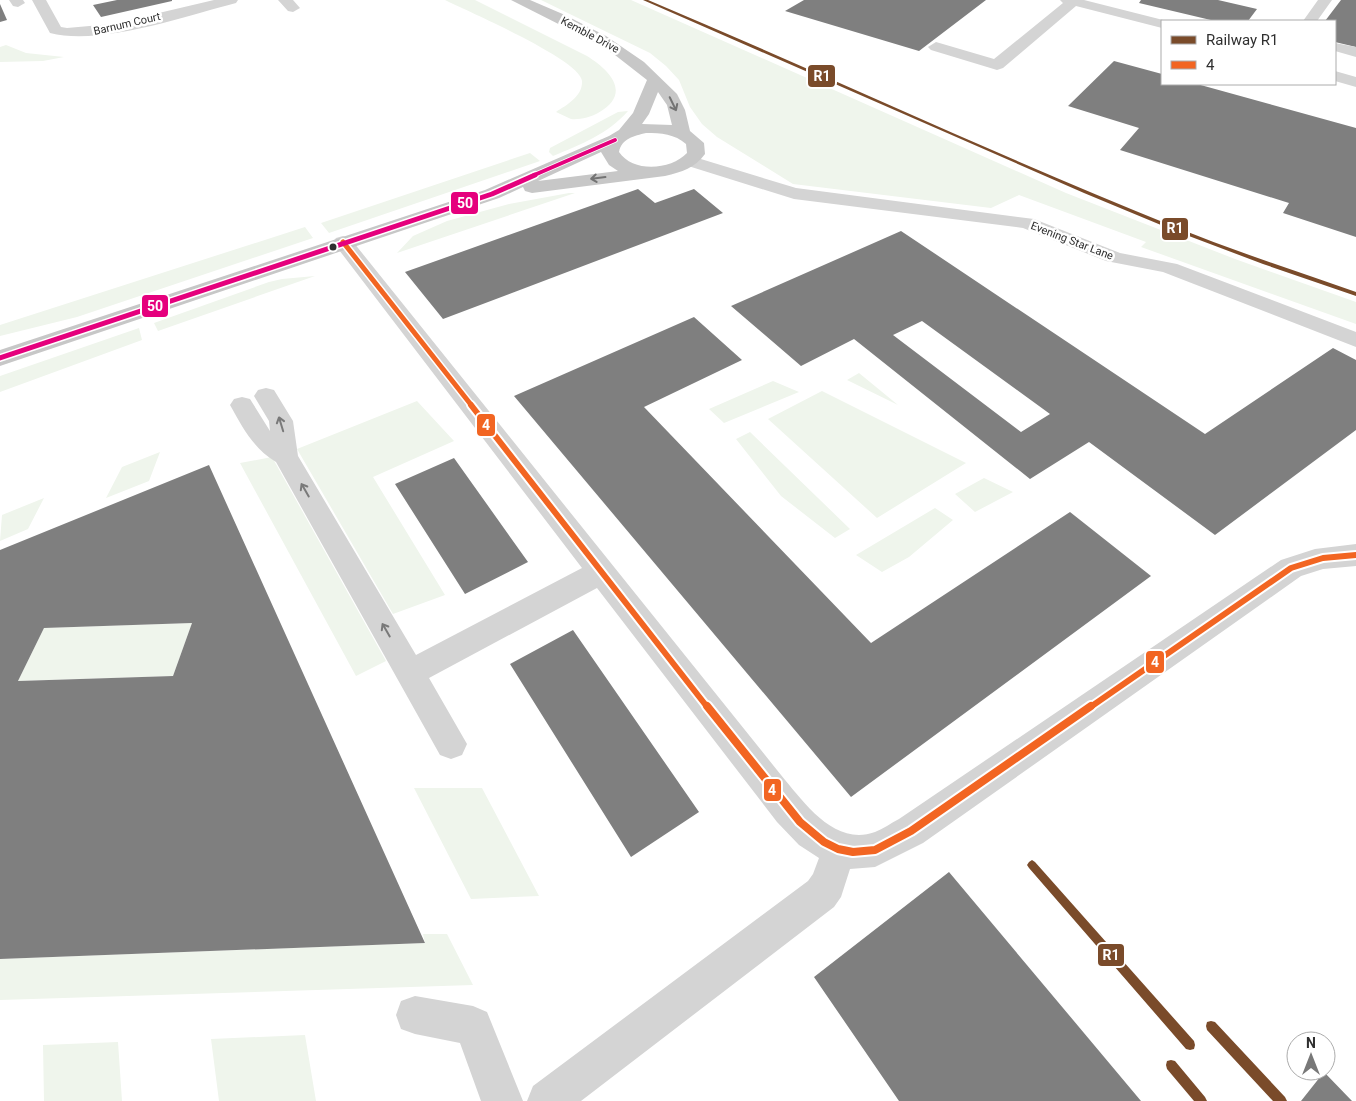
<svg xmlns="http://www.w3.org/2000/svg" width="1356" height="1101" font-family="Roboto,sans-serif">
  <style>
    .green { fill: #eff5ec }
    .building { fill: #7f7f7f; fill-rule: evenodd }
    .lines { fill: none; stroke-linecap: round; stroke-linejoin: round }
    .minor { fill: #d4d4d4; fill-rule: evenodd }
    .major { fill: #c7c7c7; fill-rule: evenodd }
    .rail { stroke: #bbb; stroke-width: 5; stroke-dasharray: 6 5; stroke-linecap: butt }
    .bus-1-far2-casing { stroke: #fff; stroke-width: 8 }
    .bus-1-far1-casing { stroke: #fff; stroke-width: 10 }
    .bus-1-casing { stroke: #fff; stroke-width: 12 }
    .bus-2-far1-casing { stroke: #fff; stroke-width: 5.5 }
    .bus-2-casing { stroke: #fff; stroke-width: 8 }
    .bus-1-far2 { stroke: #f26522; stroke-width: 5 }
    .bus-1-far1 { stroke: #f26522; stroke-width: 6 }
    .bus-1 { stroke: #f26522; stroke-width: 8 }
    .bus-2-far1 { stroke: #e5007d; stroke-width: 4 }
    .bus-2 { stroke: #e5007d; stroke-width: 5 }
    .rail-1-casing { stroke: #fff; stroke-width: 3 }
    .rail-1 { fill: #7a4b2a; fill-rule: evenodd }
    .oneway { stroke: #737373 }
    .oneway2 { stroke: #797979 }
    .bus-dot { fill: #2f2f2f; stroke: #fff; stroke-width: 2 }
    .labels { text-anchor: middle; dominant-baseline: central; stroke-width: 5; stroke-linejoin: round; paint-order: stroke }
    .far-street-label { font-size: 11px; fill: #2f2f2f; stroke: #fff }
    .line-badge { stroke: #fff; stroke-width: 2 }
    .badge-label { font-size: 14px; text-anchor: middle; font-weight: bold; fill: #fff }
  </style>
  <rect width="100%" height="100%" fill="#fff"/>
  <!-- green -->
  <path class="green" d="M445,0H475L587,56C611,71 632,94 598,113C591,117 579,120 571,119C566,117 561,114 556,112C567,105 583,96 582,81C581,60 467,11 445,0Z
    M541,0H631L1066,193L1235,259L1356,302V324L1141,247L1146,242L1019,195L991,208L793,184L717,137L702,124L690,107L679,80L666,66L650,53Z
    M6,45L26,53L64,57L43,61L0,62V47Z
    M628,111C608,134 580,145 553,156L549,152L550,148L618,112Z
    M530,153L540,161L329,233L321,223Z
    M569,193H575L397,253L413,236L447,221L509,204Z
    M305,227L313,238L77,317L0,336V325Z
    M315,276L158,331L154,323L269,282L282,279Z
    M139,328L142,340L0,392V376Z
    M859,373L898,405L847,380Z
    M773,381L799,392L724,423L709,409Z
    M822,391L966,463L877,518L768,419Z
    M417,401L454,441L373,477L445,595L393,614L297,449Z
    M750,432L850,529L835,538L781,496L736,439Z
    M160,452L149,481L106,498L122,467Z
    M272,457L386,661L356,676L240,463Z
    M984,478L1013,492L975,512L955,494Z
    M44,498L28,529L0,541L2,515Z
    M935,508L953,520L909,557L882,572L856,555Z
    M192,623L173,676L18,681L44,628Z
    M414,788H482L539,896L471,899Z
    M423,934H447L473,985L0,1000V959L425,943Z
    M305,1035L316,1101H219L211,1039Z
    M118,1042L122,1101H44L43,1045Z"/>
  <!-- building -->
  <path class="building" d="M117,0H172V1L101,17L93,5Z
    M804,0H986L919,51L785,11Z
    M1141,0H1218L1257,9L1248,21H1215L1139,3Z
    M1341,0H1356V47L1335,42V21H1325Z
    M0,4L7,20L0,22Z
    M1114,61L1162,74V84H1197L1356,128V237L1283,213L1289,203L1120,150L1139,128L1068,106Z
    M638,189L655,203L694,189L723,213L443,319L405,272Z
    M901,231L1205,434L1333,348L1356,360V430L1215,535L1089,442L1030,479L854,339L801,366L731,306ZM922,321L1050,414L1021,432L893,335Z
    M694,317L742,360L644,407L871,643L1070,512L1151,576L851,797L514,396Z
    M454,458L528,562L465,594L395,484Z
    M209,465L425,943L0,959V550ZM192,623L173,676L18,681L44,628Z
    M573,630L699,812L631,857L510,664Z
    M949,872L1141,1101H899L814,977Z
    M1324,1072L1352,1101H1301Z"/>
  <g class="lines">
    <!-- minor -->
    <path class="minor" d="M9,0H23L25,3L18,7L13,6Z
      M32,0H46L61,27L67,28L112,24L214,0H238L236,3C185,16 101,46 50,33Z
      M278,0H293L300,8L293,12L288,11Z
      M1060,0H1084L1167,21H1162V28L1076,6L1003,68L997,70L931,50L928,47L936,42L994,59L1063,3Z
      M1318,0H1332L1317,21H1303Z
      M1335,43L1356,47V57L1335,51Z
      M1335,71L1356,77V87L1335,81Z
      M691,156L796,188L1034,219L1120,253L1177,264L1356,332V347L1163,272L1106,261L1023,228L794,199L685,165L682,161L685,157Z
      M343,236L350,238L781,775C803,801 834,847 875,832C883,829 891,823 899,819L1281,560L1315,549L1356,544V566L1323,569L1301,576L923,843L875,867L850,869L841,897L834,907L581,1101H527L533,1086L808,881L813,874L819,858L799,845L777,822L597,588L429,678L467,744L462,755L451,759L440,755L276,462C253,448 243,428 230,405L234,399L242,397L250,399L270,431L269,421L254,396L258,390L266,388L274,390L293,421L298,456L416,655L582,568L336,246L333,242L336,238Z
      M415,996L473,1006L487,1012L523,1101H481L460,1043L415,1034L401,1029L396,1015L401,1001Z"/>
    <!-- major -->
    <path class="major" d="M511,0H530L565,15L606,36L644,62L677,94L685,110L690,131L704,143L705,154C695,168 682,172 665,176L532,193L525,191L523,187L499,198L0,366V350L485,190L609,136L619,130L633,113L647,80L615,55L596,43ZM658,92L667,105L672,125L642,124L649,114ZM646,133C661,133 675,134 686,144L687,153C671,170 633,173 619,152C622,138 634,136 646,133ZM601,152L609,165L618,171L538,181Z"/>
    <!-- rail -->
    <path class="rail" d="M1032,865L1190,1045
      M1211,1026L1281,1101
      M1171,1065L1201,1101"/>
    <!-- bus-1-far2 casing -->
    <g class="bus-1-far2-casing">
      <path id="bus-1-far2" d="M343,242L472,406"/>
    </g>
    <!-- bus-1-far1 casing -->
    <g class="bus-1-far1-casing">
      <path id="bus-1-far1" d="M471,405L708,708
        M1089,708L1291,568L1323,558L1356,555"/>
    </g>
    <!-- bus-1 casing -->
    <g class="bus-1-casing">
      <path id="bus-1" d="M707,706L800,822L824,842L838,849L853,852L875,850L911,831L1091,706"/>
    </g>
    <!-- bus-2-far1 casing -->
    <g class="bus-2-far1-casing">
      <path id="bus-2-far1" d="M532,176L615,140"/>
    </g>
    <!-- bus-2 casing -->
    <g class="bus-2-casing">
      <path id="bus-2" d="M0,358L492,194L535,175"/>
    </g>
    <!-- bus-1-far2 -->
    <use href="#bus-1-far2" class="bus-1-far2"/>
    <!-- bus-1-far1 -->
    <use href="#bus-1-far1" class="bus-1-far1"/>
    <!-- bus-1 -->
    <use href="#bus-1" class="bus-1"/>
    <!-- bus-2-far1 -->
    <use href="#bus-2-far1" class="bus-2-far1"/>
    <!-- bus-2 -->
    <use href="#bus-2" class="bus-2"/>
    <!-- rail-1 casing -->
    <g class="rail-1-casing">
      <path id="rail-1" d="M643,0H648C824,74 998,156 1175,227C1235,251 1295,271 1356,292V296L1263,264L1173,230L1084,193Z
        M1032,860L1035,862L1194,1041L1195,1045L1194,1049L1190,1050L1186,1049L1029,868L1027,865L1029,862Z
        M1211,1021L1215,1022L1285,1097L1287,1101H1273L1207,1030L1206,1026L1207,1022Z
        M1171,1060L1175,1061L1205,1097L1207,1101H1194L1167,1069L1166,1065L1167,1061Z"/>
    </g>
    <!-- rail-1 -->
    <use href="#rail-1" class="rail-1"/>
  </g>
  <!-- one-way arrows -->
  <defs><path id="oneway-shaft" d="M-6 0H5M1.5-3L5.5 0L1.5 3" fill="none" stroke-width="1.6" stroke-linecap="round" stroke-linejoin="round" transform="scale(1.25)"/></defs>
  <g class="oneway">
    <use href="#oneway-shaft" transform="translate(673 104) rotate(64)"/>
    <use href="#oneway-shaft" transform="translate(598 178) rotate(173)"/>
  </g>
  <g class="oneway2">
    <use href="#oneway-shaft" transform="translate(281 424) rotate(-107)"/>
    <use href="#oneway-shaft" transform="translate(305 490) rotate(-120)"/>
    <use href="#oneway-shaft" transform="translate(386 630) rotate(-120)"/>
  </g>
  <!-- markers -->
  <circle class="bus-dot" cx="333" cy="247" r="4.5"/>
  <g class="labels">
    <!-- far-street labels -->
    <g class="far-street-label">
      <text transform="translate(127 24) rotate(-13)">Barnum Court</text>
      <text transform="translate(590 35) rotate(28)">Kemble Drive</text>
      <text transform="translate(1072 241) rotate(21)">Evening Star Lane</text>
    </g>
  </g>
  <g class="line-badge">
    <rect x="807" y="64" width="29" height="24" rx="5" fill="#7a4b2a"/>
    <rect x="450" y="191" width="29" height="24" rx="5" fill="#e5007d"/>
    <rect x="1161" y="217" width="28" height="24" rx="5" fill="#7a4b2a"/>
    <rect x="141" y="294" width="28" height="24" rx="5" fill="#e5007d"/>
    <rect x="476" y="413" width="20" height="24" rx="5" fill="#f26522"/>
    <rect x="1145" y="650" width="20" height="24" rx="5" fill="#f26522"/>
    <rect x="763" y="778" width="19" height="24" rx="5" fill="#f26522"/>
    <rect x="1097" y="943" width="28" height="24" rx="5" fill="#7a4b2a"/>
  </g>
  <g class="badge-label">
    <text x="822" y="81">R1</text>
    <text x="465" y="208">50</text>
    <text x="1175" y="233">R1</text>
    <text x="155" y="311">50</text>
    <text x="486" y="430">4</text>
    <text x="1155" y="667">4</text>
    <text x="772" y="795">4</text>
    <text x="1111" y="960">R1</text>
  </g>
  <!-- legend -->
  <rect x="1161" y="20" width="175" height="65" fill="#ffffff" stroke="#acacac"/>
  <rect x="1171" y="36" width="25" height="8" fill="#7a4b2a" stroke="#acacac"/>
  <text x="1206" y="45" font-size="15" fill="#2f2f2f">Railway R1</text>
  <rect x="1171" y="61" width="25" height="8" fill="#f26522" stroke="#acacac"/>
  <text x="1206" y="70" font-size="15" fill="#2f2f2f">4</text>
  <!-- north arrow -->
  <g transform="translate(1311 1056)"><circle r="24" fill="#ffffff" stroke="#acacac"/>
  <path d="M0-4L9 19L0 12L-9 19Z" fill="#787878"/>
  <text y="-8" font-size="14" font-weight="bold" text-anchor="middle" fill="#2f2f2f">N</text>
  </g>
</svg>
